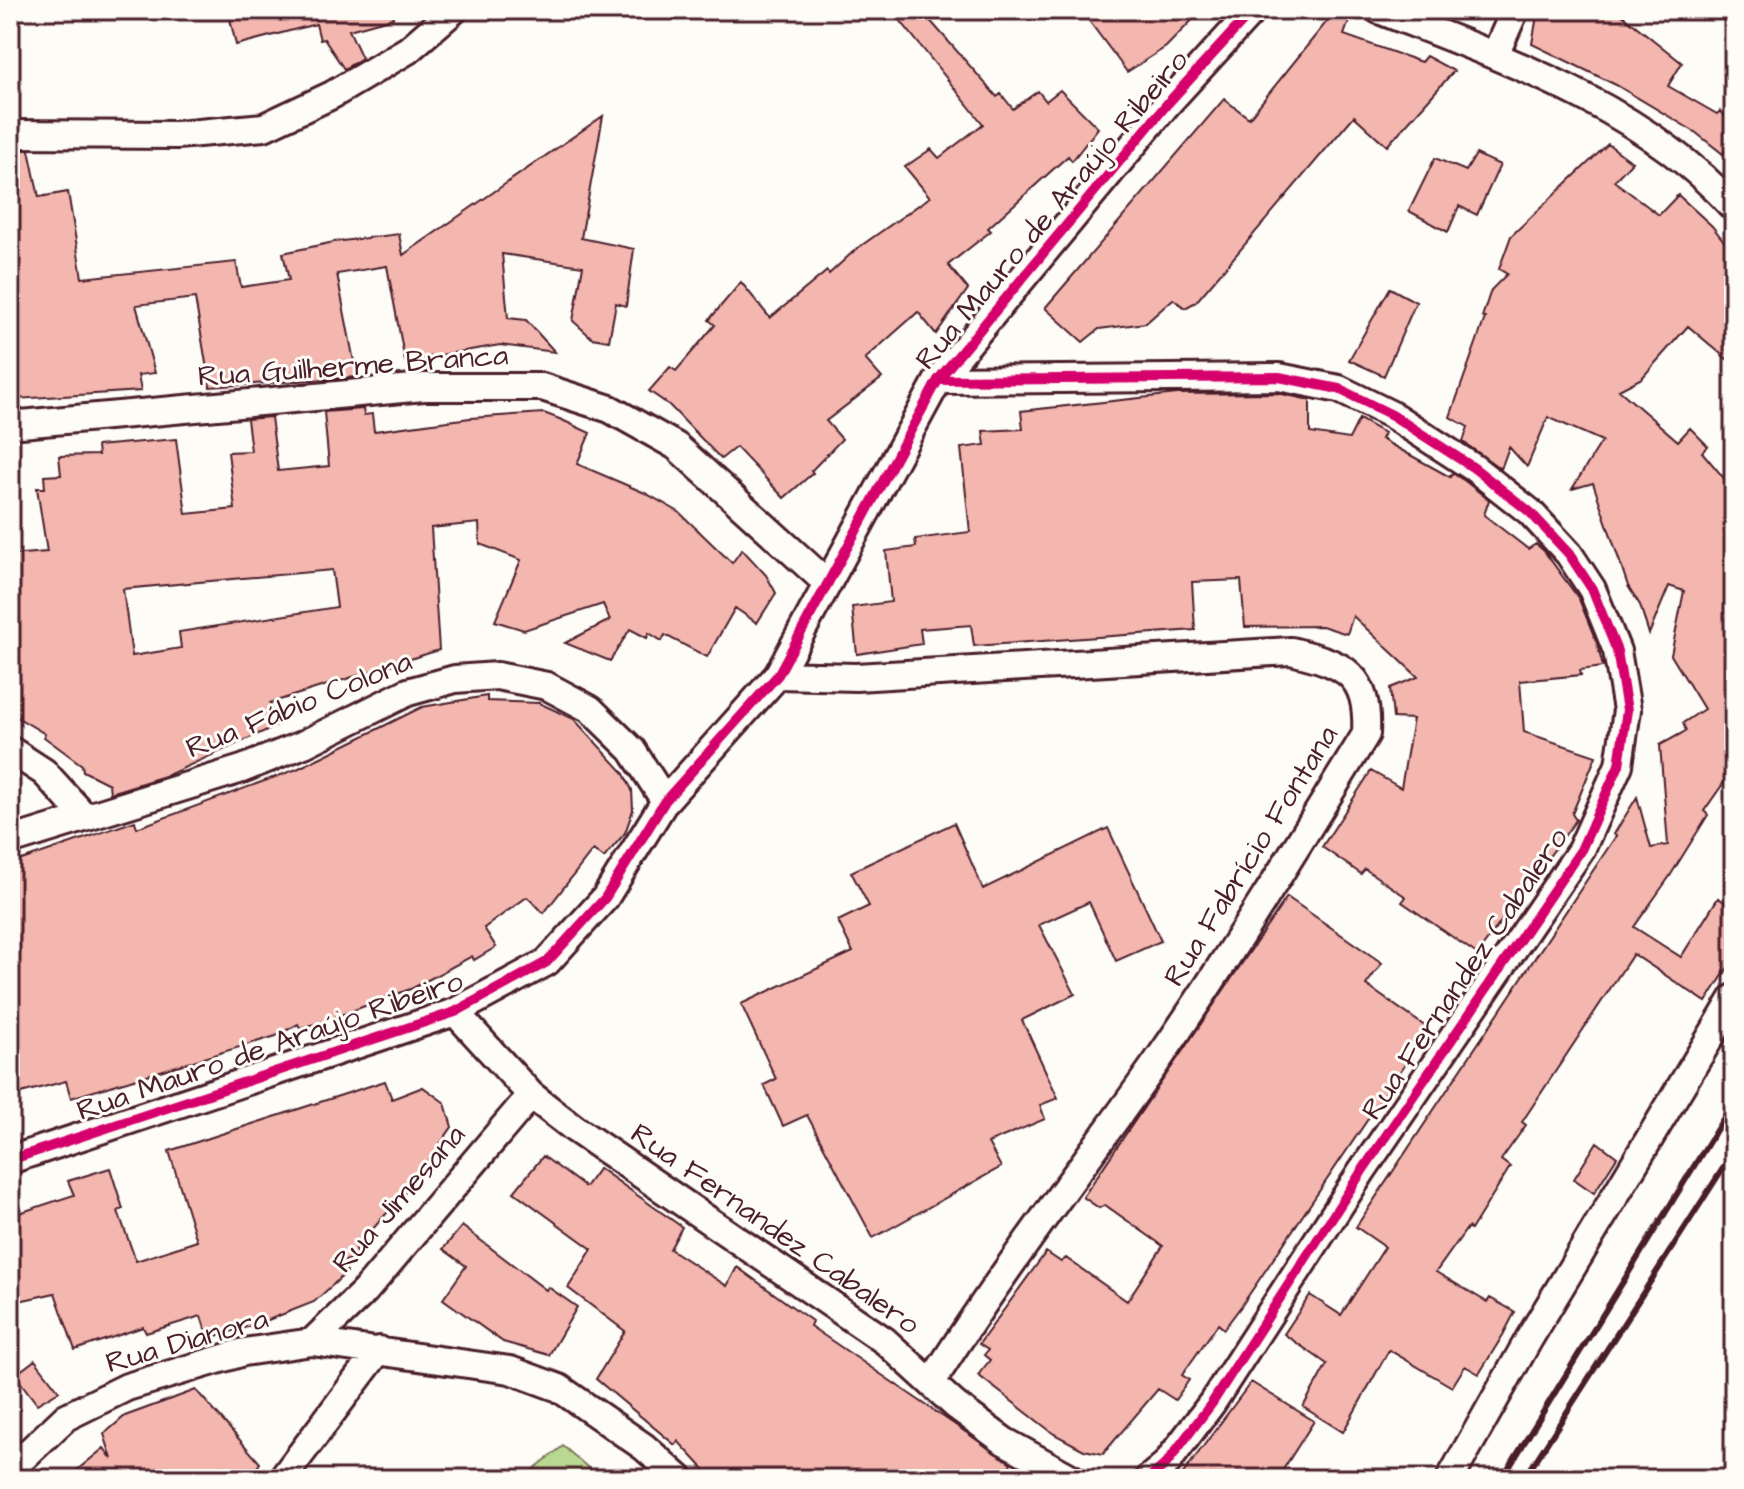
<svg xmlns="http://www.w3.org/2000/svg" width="1744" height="1489" font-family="'Architects Daughter',sans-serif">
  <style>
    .green { fill: #b9d993; stroke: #827c5f; stroke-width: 2 }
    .building { fill: #f3b7af; stroke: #4a1f2b; stroke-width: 2; fill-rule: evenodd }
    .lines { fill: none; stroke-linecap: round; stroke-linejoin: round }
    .street-casing { stroke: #4a1f2b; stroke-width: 32 }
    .street { stroke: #fdfcf7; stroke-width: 26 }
    .rail { stroke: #4a1f2b; stroke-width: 6 }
    .cycleway-casing { stroke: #fdfcf7; stroke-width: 15 }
    .cycleway { stroke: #d6006c; stroke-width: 10 }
    .labels { text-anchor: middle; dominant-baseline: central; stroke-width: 6; stroke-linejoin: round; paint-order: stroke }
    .street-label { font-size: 30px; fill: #4a1f2b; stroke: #fdfcf7 }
  </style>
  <rect width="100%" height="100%" fill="#fdfcf7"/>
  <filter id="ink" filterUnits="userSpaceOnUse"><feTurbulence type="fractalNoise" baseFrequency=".0125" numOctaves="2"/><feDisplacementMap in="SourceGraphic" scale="16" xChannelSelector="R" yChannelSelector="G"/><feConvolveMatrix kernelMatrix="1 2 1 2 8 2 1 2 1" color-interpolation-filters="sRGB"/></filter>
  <g filter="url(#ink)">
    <!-- green -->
    <path class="green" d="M563,1446L601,1479H521Z"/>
    <!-- building -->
    <path class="building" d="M228,10H392L393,18L349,30L362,58L344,69L324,39L320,40L316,24L236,45Z
      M892,10H921L997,97L1001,94L1013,109L1038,91L1046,101L1060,90L1098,128L1072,161L1068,156L988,228L991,231L948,265L968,289L936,334L918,312L865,359L882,378L826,421L842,439L811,471L813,473L784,498L736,447L721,459L669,405L649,391L670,367L676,371L715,325L709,320L741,282L770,318L827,271L829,274L855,250L930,197L905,167L931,149L939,158L983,124Z
      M1081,10H1202L1166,47L1127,72Z
      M1336,10H1353L1344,35L1421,62L1426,56L1454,71L1387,146L1354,116L1196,302L1185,308L1173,299L1146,323L1099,329L1083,342L1045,308L1224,99L1249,118Z
      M1538,10H1616L1682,63L1668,86L1717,114L1720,111L1734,123V140L1723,154L1695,132L1616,85L1532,44Z
      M603,116L581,238L634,249L626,306L616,303L609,341L592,338L573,321L583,266L502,254L508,318L526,320L555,352L500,345L405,361L387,266L337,274L357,377L210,387L195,298L136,305L155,373L138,375L141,391L16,399L13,370H10V205H14L10,150H29L39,197L68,192L82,278L236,262L241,287L289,280L283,253L334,242L399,234L403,255Z
      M1608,144L1632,162L1614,181L1659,215L1678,195L1712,226L1734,254V365L1688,326L1642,378L1619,390L1678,441L1690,428L1708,446L1702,452L1734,490V768L1704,811L1708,815L1670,876L1634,927L1681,957L1718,898L1734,908V958L1706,1002L1633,954L1522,1122L1526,1125L1501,1160L1510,1167L1471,1230L1468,1227L1436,1272L1487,1302L1490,1298L1515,1312L1503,1335L1479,1374L1465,1366L1452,1387L1389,1350L1343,1432L1303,1407L1327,1364L1284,1334L1310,1295L1341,1315L1385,1247L1356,1227L1616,836L1614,834L1637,797L1651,848L1668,845L1660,745L1686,731L1683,723L1704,709L1671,655L1684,591L1669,586L1649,634L1640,605L1628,586L1593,483L1572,489L1602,441L1548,417L1527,467L1509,447L1501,469L1463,442L1468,427L1450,417L1485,318L1482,317L1491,290L1507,274L1499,269L1511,236Z
      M1476,154L1500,165L1477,215L1459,206L1448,232L1409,211L1435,158L1466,171Z
      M1390,288L1416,302L1384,376L1349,360Z
      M1277,393L1310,400V433L1349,439L1359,419L1384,433L1381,439L1450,477L1452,473L1465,481L1489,500L1484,515L1528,549L1536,544L1544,551L1579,599L1597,643L1603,667L1580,670L1581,675L1520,681L1524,732L1596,756L1572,814L1576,820L1477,954L1402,902L1406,897L1365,869L1361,874L1322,847L1371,771L1401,788L1413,719L1393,718L1390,688L1418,677L1353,616L1347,634L1322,626L1245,627L1241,580L1192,582L1195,630L974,646L971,625L920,629L922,644L857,654L852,607L891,602L886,551L916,547L915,539L970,532L961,448L985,445L983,431L1023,429L1021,411L1177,394Z
      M363,409L364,415L372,414L374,431L470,418L544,413L562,420L590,433L577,464L645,493L679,512L732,563L742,549L766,575L776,593L757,623L735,608L707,657L665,635L662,641L649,633L647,638L630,629L610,661L565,643L610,620L603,604L524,630L495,621L521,560L480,544L479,523L431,528L439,650L270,703L276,726L168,775L110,793L109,784L83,771L82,765L44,737L45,734L10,713V555L47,552L37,488H45L44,476L61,475L59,456L98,455L97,446L176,439L186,514L235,509L228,452L251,451L247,419L271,417L278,471L329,466L324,412ZM332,570L337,607L179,632L181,648L132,656L123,589Z
      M487,696V701L539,703L574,719L623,772L632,790L633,810L625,833L604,858L593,850L544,913L527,897L484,928L496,947L474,960L472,956L413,988L322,1022L300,1028L298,1024L276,1036L71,1098L66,1081L10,1096V864L135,821L137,828L297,769L422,707Z
      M954,823L983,889L1108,828L1161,941L1116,961L1089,902L1039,925L1075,994L1022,1020L1058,1098L1040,1105L1045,1119L988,1143L1001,1167L873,1238L807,1115L783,1126L764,1085L776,1079L741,1004L853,952L838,921L869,906L851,872Z
      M1287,897L1382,963L1366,985L1429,1029L1242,1305L1224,1329L1218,1324L1182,1375L1189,1380L1175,1400L1158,1389L1103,1454L1084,1450L1054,1434L978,1375L990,1360L984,1355L988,1350L979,1344L1046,1252L1061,1262L1066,1258L1127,1301L1163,1246L1105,1205L1099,1208L1083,1197Z
      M385,1081L392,1099L423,1087L445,1103L452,1127L410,1187L355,1249L357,1256L343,1262L347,1272L314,1302L258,1324L208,1338L201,1316L146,1333L143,1327L75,1350L55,1293L10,1303V1216L74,1195L68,1181L110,1168L123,1209L118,1211L136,1261L197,1241L169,1151Z
      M1597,1142L1617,1157L1594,1193L1574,1179Z
      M543,1156L585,1187L599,1168L682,1227L670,1249L727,1286L737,1267L812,1321L810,1326L1011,1463L1003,1479H713L678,1441L675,1445L596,1379L625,1331L568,1288L592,1249L514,1192Z
      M462,1226L546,1290L548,1287L577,1307L549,1355L503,1342L443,1299L466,1266L443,1249Z
      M35,1360L59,1391L37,1404L15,1375Z
      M1251,1382L1314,1421L1277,1479H1179Z
      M196,1390L260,1463L249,1479H237L224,1466L208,1479H66L104,1448L112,1459L104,1434L125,1416Z"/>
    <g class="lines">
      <!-- street casing -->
      <g class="street-casing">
        <path id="street" d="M1379,10C1504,59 1642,106 1734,208
          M1495,55L1515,10
          M10,134L177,135L264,127L332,95L408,50L454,10
          M938,380L1279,377L1339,389L1392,415L1474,468L1530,512L1569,554L1592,589L1617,651L1627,710L1619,765L1581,850L1362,1171L1212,1403L1166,1464L1148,1479
          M10,425L424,387H542L610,409L676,446L827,583
          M778,675L856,677L1291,651C1345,664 1369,674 1366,734C1298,845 1230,956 1156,1063C1081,1169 1001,1272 932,1382
          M10,750L44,772L85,817
          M10,841L242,769L304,744L408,692L455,679L497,676L547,686L590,709L632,750L665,801
          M455,1012L531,1095L575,1129L885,1341L955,1405L1004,1441L1073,1479
          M10,1160L455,1012L547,962L605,898L665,801L778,675L938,380L1167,104L1253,10
          M312,1342L365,1291L531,1095
          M10,1470L66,1417L127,1387L244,1352L312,1342L510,1370L559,1388L644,1447L680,1479
          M282,1479L379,1350
          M1450,1479L1529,1339L1734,998"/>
      </g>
      <!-- street -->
      <use href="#street" class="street"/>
      <!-- rail -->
      <path class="rail" d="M1502,1479L1734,1101
        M1524,1479L1734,1151"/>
      <!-- cycleway casing -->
      <g class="cycleway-casing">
        <path id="cycleway" d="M938,380L1279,377L1339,389L1392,415L1474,468L1530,512L1569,554L1592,589L1617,651L1627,710L1619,765L1581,850L1362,1171L1212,1403L1166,1464L1148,1479
          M10,1160L455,1012L547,962L605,898L665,801L778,675L938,380L1167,104L1253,10"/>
      </g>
      <!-- cycleway -->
      <use href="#cycleway" class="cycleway"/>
    </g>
  </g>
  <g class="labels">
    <!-- street labels -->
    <g class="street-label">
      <text transform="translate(1052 210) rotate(-50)">Rua Mauro de Araújo Ribeiro</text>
      <text transform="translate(353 366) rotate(-4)">Rua Guilherme Branca</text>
      <text transform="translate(299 705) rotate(-22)">Rua Fábio Colona</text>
      <text transform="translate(1251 856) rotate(-58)">Rua Fabrício Fontana</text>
      <text transform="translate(1465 974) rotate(-56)">Rua Fernandez Cabalero</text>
      <text transform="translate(270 1046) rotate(-19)">Rua Mauro de Araújo Ribeiro</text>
      <text transform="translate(399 1199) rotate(-49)">Rua Jimesana</text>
      <text transform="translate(775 1229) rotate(35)">Rua Fernandez Cabalero</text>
      <text transform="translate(187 1341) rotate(-16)">Rua Dianora</text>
    </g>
  </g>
  <!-- margin -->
  <rect width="1744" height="1489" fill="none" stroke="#fdfcf7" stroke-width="40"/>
  <rect x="20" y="20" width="1704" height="1449" fill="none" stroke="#4a1f2b" stroke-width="3" filter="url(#ink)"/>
</svg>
